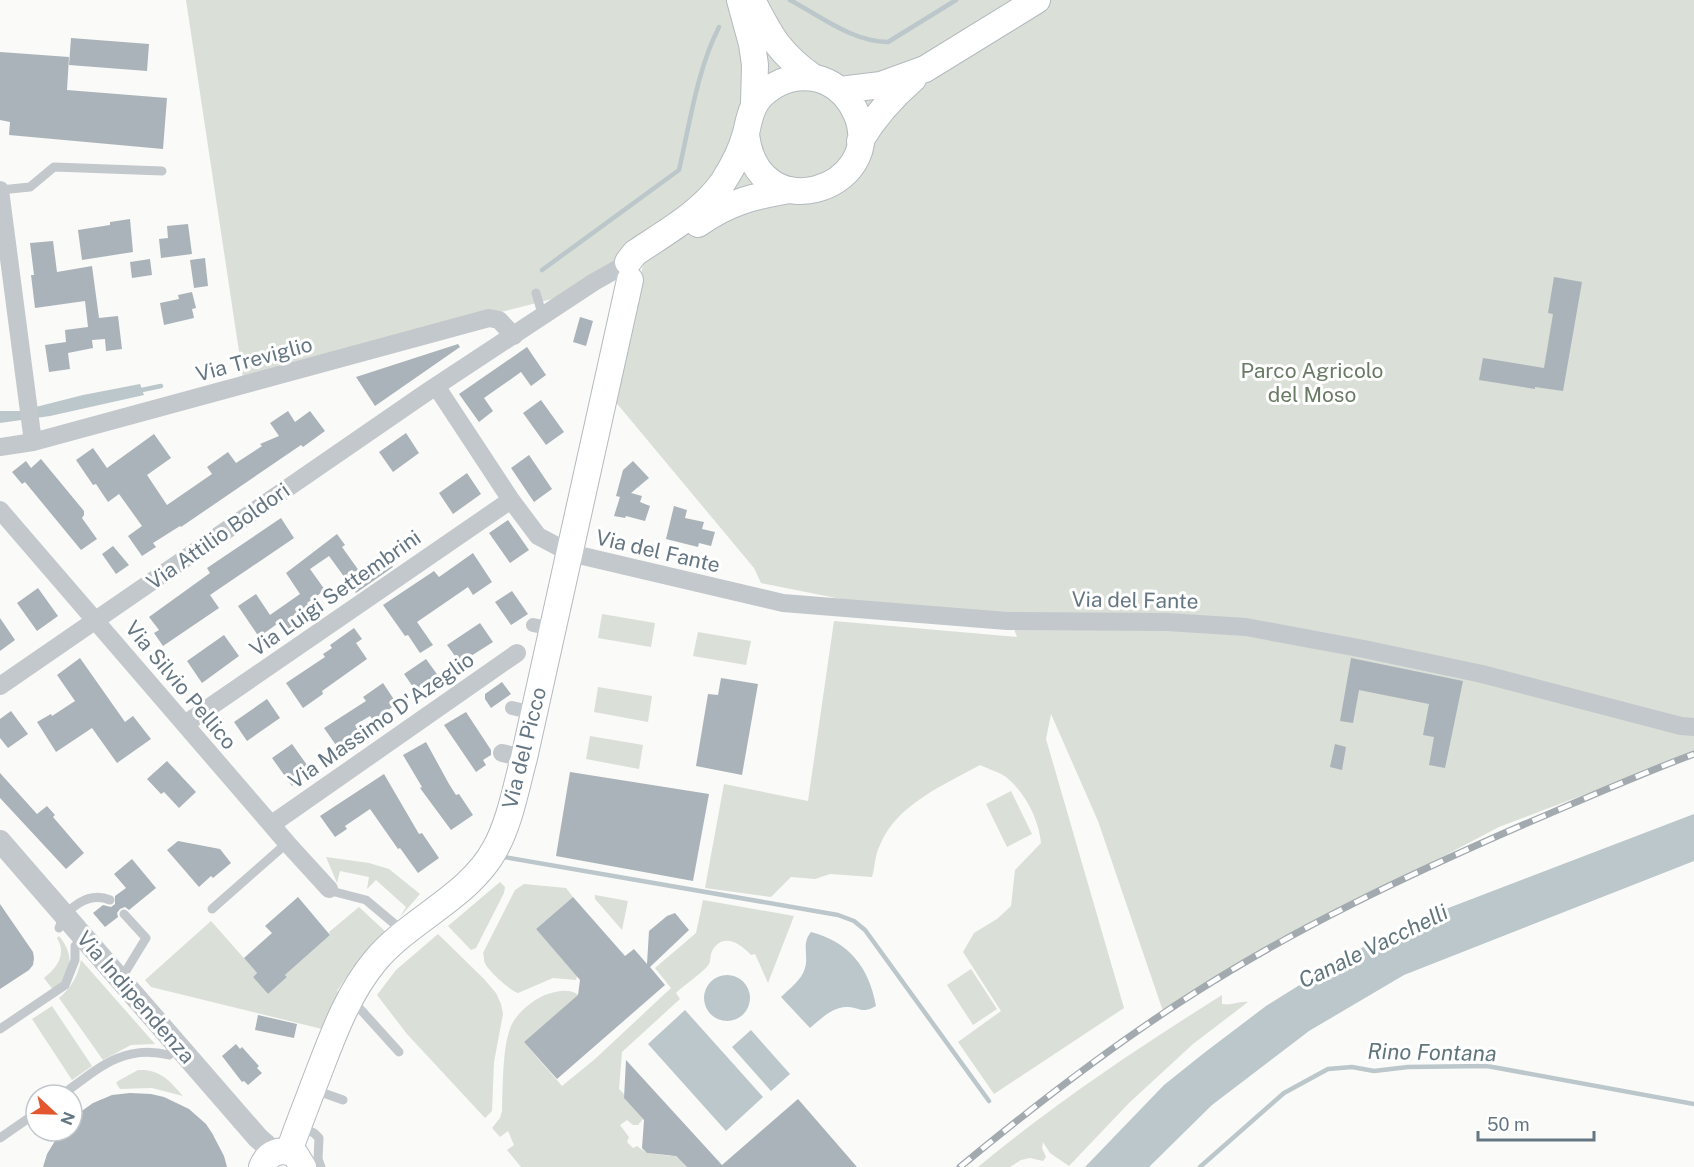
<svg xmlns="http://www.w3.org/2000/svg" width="1694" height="1167" font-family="'Public Sans',sans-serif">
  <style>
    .green { fill: #dadfd7 }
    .water { fill: #bbc7cb }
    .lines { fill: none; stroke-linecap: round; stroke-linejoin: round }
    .stream { stroke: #bbc7cb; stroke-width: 4.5 }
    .building { fill: #aab3b9 }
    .secondary-casing { stroke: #b3babf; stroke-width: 28 }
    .service { stroke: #c3c8cc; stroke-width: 9 }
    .pedestrian { stroke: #c3c8cc; stroke-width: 14 }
    .minor { stroke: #c3c8cc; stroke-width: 18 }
    .tertiary { stroke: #c3c8cc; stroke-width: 22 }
    .secondary { stroke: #fff; stroke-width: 26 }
    .rail-casing { stroke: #a2aab0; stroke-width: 7 }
    .rail { stroke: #fff; stroke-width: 4.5; stroke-dasharray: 14; stroke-linecap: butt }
    .labels { text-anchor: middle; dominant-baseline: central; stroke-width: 6; stroke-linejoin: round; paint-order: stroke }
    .street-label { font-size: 21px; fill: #657683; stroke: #fff }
    .park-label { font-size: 21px; fill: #687a64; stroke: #fff }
    .water-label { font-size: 22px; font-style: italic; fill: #60757c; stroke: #fff }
  </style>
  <rect width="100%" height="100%" fill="#fafaf8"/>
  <!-- green -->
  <path class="green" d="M186,0H1694V753L1499,827L1257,954L1164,1014L1098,821L1051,714L1046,739L1124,1008L994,1094L958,1042L1001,1011L963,952L974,933L997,919L1011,906L1015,870L1041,843C1039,820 1025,792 1006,777C999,772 988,769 980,765C944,785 897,804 880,845C875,854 875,866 872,877L830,874L815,879L791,877L771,897L705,888L724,784L808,801L834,621L1017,637L1009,616L891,609L761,583L754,568L614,400L648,242L556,298L243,378Z
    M602,614L655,623L651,647L598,638Z
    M698,632L751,641L746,665L693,656Z
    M598,687L652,696L648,722L594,712Z
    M590,736L643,745L639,769L586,759Z
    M1011,791L1032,834L1007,847L986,804Z
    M326,857L369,863L389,869L420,894L400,917L406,907L376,880L367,889L369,877L340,871L337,883Z
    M500,882L505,887L504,893L476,948L471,950L448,926Z
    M524,884L566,888L573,897L536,929L577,976L576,980L553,978L518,993C511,991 488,971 485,963C484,962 484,955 483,953L515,890Z
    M595,895L628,901L622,930L595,899Z
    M703,900L794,916L768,983L755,954L751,955C740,943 723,932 712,951C710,955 711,960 709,964C706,970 682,987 676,993L680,999L622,1052L619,1089L624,1094V1098L643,1119L638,1125H633L627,1120L620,1125L629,1137L627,1142L633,1148L637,1146L647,1153L671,1156V1152L687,1167H521L507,1150L514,1145L508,1131L500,1137L492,1128L500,1118L502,1111C503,1088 502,1044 512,1024C518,1012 535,998 548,994C558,991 569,988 579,995L524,1042L562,1086L595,1059L671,988L655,968L696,933Z
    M359,907L388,934L357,969L353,967L337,991L342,994L322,1029L151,987L145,980L211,921L257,973L253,977L268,994L287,977L285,975L330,935L329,932Z
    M438,934L484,979L496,993L501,1004L503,1014L494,1062L492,1111L485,1118L407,1034L377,995L396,970Z
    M59,936C76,957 71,973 54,991L44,978C57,968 67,954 57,938Z
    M81,960L155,1044L131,1045L103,1060L59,998C71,988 78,976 81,960Z
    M971,969L997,1009L973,1025L947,985Z
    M1222,995V1004C1232,1006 1238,1001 1248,1002L1193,1044L1129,1103L1069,1166L1050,1153L1043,1142L1042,1148L1046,1157L1043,1161L1030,1158L1021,1160L1010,1167H978C1055,1103 1138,1048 1222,995Z
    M52,1006L92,1066L72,1080L32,1019Z
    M138,1070C160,1069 169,1080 183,1096L152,1088L120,1089L116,1083L118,1081Z"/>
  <!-- water -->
  <path class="water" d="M140,384L144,395L50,416L0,423V411H20L83,395Z
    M1694,814V861L1404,975L1309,1031L1212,1105L1149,1167H1085L1164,1085L1204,1053L1266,1006L1338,961L1381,937L1430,915Z
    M811,932C849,942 869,967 876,1006C861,1014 862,1008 848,1007C833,1006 821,1019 810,1028L781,997C789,989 802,980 805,968C809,955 801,944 811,932Z
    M704 998a23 23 0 1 1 46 0a23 23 0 1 1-46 0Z
    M685,1010L763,1097L726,1131L648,1044Z
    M751,1030L790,1074L771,1091L732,1047Z"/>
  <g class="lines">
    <!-- stream -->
    <path class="stream" d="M790,0C820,16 853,42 888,42L956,0
      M542,270L679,170C690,123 697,70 719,27
      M137,391L161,386
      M504,857L838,915L854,921L865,930L989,1101
      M1200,1167L1284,1093L1328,1069L1352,1067L1374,1071L1408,1067L1487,1066L1694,1104"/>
  </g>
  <!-- building -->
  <path class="building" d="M71,38L149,44L147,71L69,65Z
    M0,52L69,57L67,90L167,98L163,149L9,135L10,122L0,120Z
    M130,219L133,252L82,260L78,230L110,225V222Z
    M188,224L192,254L161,258L159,239L168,238L167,226Z
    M53,241L57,272L92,266L99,318L118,316L122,349L106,351L105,339L92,340L93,348L68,353L70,369L49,372L45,345L66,342L65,330L88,327L85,301L35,308L31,275H34L30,243Z
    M205,258L208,286L194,288L190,260Z
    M150,259L152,275L132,278L130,262Z
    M1554,277L1582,282L1563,391L1535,387V389L1479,380L1483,358L1544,368L1553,314L1548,313Z
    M192,292L196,308L192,309L194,318L164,325L160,303L179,299L178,295Z
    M580,317L593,321L586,346L573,342Z
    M458,344L460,347L375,406L356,377Z
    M527,347L546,375L531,386L521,372L484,398L493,411L479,422L459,394Z
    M541,400L564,432L546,445L523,413Z
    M288,411L295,422L310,411L325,431L303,447L301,445L181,527L180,526L153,543L156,547L142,556L128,536L142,526L119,494L108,502L96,484L93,485L76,460L93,448L107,468L154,434L171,458L147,475L167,505L212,474L207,467L228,452L236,463L262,446L260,444L279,436L270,423Z
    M406,433L419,453L393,472L379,452Z
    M529,455L552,489L534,502L511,468Z
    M41,459L84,511V515L82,518L97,539L81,550L25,482L22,484L12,472L26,461L31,468Z
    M633,461L649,478L631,493L642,496L640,502L650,506L645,521L626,516L625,518L614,516L620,497L616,496L623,470Z
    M467,473L481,494L453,514L439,493Z
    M674,506L687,510L685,518L704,522L702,529L715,532L711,546L699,543L698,547L666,539Z
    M281,518L294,538L210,595L219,608L163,646L154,633L159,630L149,617L210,573L207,568Z
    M508,520L529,550L510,563L489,533Z
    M337,534L345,545L342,547L362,575L386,558L393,567L356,593L329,556L310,569L325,590L307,603L313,612L283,633L277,624L259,637L238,606L256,594L270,615L300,594L286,573Z
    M113,546L129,565L116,574L102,554Z
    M473,553L492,582L473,595L468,587L417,622L433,645L420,653L408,635L405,636L383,605L434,571L439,577Z
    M38,588L58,616L37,631L17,603Z
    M512,591L528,614L511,625L495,602Z
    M0,618L15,640L0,651Z
    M480,623L493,642L460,663L447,645Z
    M354,628L362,639L356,643L367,659L322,691L323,694L303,708L286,683L325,657L323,654L332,648L330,645Z
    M224,635L239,656L202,683L187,661Z
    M80,658L125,722L133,716L151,739L117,763L92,728L56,752L37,722L51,714L52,716L75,701L57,675Z
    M1351,658L1463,681L1445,768L1429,765L1434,737L1423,735L1429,704L1359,690L1353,723L1340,721Z
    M426,659L442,681L420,697L404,674Z
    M721,678L758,684L742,775L696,766L708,694L718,695Z
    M502,682L511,694L491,708L485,699V694Z
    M383,683L397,704L373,720L370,716L355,725L360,734L338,748L324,728L366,701L363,697Z
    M267,699L280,718L247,741L234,722Z
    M11,711L28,734L8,748L0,738V719Z
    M466,712L491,750V755L483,760L486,765L476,772L444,725Z
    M426,742L449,784L456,795L459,794L473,815L451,830L420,788L422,787L403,755Z
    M292,744L312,772L292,786L272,758Z
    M1335,744L1346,747L1342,770L1330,767Z
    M167,761L196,792L179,808L164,792L161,794L147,779Z
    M570,772L709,794L693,881L556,856Z
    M0,773L37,814L47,806L55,815L53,817L84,853L66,869L0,798Z
    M384,774L419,834L422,833L439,858L418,873L400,848L398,849L370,809L345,826L347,829L335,837L320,816Z
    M178,841L220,849L231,863L213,878L211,876L199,887L167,850Z
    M132,859L156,888L129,910L125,907L120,909L117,913L118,917L105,927L93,913L103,905L111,907L115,904V896L126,888L114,874Z
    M298,897L330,935L285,975L287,977L268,994L253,977L257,973L244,958L272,933L265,926Z
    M573,897L625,956L634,949L647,964L649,931L667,916L675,913L689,930L650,967L665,985L557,1079L524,1042L578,995L580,980L536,929Z
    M0,904L33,952L34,958L33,965L29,970L0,989Z
    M258,1015L297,1024L294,1038L255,1030Z
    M236,1044L240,1049L242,1047L259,1066L257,1068L262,1073L248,1085L244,1081L242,1082L222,1056Z
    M626,1060L722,1165L798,1099L857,1167H687L676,1156L647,1153L642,1148L644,1120L624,1098Z
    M130,1093L151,1094L164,1097L189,1109L206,1124L212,1133L224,1156L227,1167H43L47,1154L61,1131H72V1118L93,1103L112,1095Z"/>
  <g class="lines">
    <!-- secondary casing -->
    <g class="secondary-casing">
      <path id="secondary" d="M740,0L752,44L755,65L754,104
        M752,0C771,37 779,53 814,78
        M840,90L881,85L925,69L1037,0
        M860,141C875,116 891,98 913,79
        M698,224C729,202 754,196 790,190
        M628,262L635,253C666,232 701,213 723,182C732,168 742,149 746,133C750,116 752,101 768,90C785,77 808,73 827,82C842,89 851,101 857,115C886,189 757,232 746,134
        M289,1152C296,1130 305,1109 313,1087C330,1044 345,997 375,961C410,919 469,897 495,849C510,822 516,787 524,758L630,280
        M262,1167C268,1152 281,1148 295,1154L303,1167"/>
    </g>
    <!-- service -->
    <path class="service" d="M0,190L30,187L54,167L162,171
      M536,293L543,317
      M335,892L366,900L403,931
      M212,909L287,843
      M59,928C65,908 89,891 110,900
      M121,979L146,938L124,914
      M352,1000L399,1052
      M0,1029L65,985L75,960V946
      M315,1090L343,1100
      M62,1095C96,1070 123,1043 169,1055
      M298,1127L314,1133L319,1138L318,1159L321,1167
      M0,1138L36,1113"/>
    <!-- pedestrian -->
    <path class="pedestrian" d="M533,625L552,629
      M512,708L534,713"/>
    <!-- minor -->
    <path class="minor" d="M0,190L33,442
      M436,386L511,500L538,536L570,553L783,603L1007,621L1167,622L1246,627L1364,649L1482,674L1681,726L1694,727
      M0,447L33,442L489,318L499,320L514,336
      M0,510L287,843L329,889
      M0,686L427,392L594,282L626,264
      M185,724L511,500
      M502,753L524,758
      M272,824L517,653"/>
    <!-- tertiary -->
    <path class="tertiary" d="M0,841L258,1138L274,1152"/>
    <!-- secondary -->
    <use href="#secondary" class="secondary"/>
    <!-- rail casing -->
    <g class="rail-casing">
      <path id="rail" d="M960,1167C1035,1105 1114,1044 1196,992C1298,927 1408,875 1518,827C1577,802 1635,776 1694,754"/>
    </g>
    <!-- rail -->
    <use href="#rail" class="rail"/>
  </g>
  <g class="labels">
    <!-- street labels -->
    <g class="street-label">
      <text transform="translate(254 359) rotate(-15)">Via Treviglio</text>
      <text transform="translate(218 536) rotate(-35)">Via Attilio Boldori</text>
      <text transform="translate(658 551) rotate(13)">Via del Fante</text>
      <text transform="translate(335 593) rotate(-35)">Via Luigi Settembrini</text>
      <text transform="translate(1135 600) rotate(1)">Via del Fante</text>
      <text transform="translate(181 685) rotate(50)">Via Silvio Pellico</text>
      <text transform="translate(381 720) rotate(-35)">Via Massimo D'Azeglio</text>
      <text transform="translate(524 748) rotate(-76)">Via del Picco</text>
      <text transform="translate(136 997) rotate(49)">Via Indipendenza</text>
    </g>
    <!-- park labels -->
    <g class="park-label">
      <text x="1312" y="370">Parco Agricolo<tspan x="1312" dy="24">del Moso</tspan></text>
    </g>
    <!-- water labels -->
    <g class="water-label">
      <text transform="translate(1373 946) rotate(-26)">Canale Vacchelli</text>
      <text transform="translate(1432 1052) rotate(1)">Rino Fontana</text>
    </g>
  </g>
  <!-- north arrow -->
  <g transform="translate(54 1113) rotate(112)"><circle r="28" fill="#ffffff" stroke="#c1c8cd" stroke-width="1.5"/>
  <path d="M0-4.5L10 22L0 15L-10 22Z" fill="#e4572e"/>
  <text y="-9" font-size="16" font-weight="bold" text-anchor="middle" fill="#657683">N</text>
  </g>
  <!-- scale -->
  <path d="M1478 1131v9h116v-9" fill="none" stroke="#657683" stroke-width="3"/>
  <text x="1487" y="1131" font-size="18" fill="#657683" stroke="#ffffff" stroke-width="4.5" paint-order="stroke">50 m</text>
</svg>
